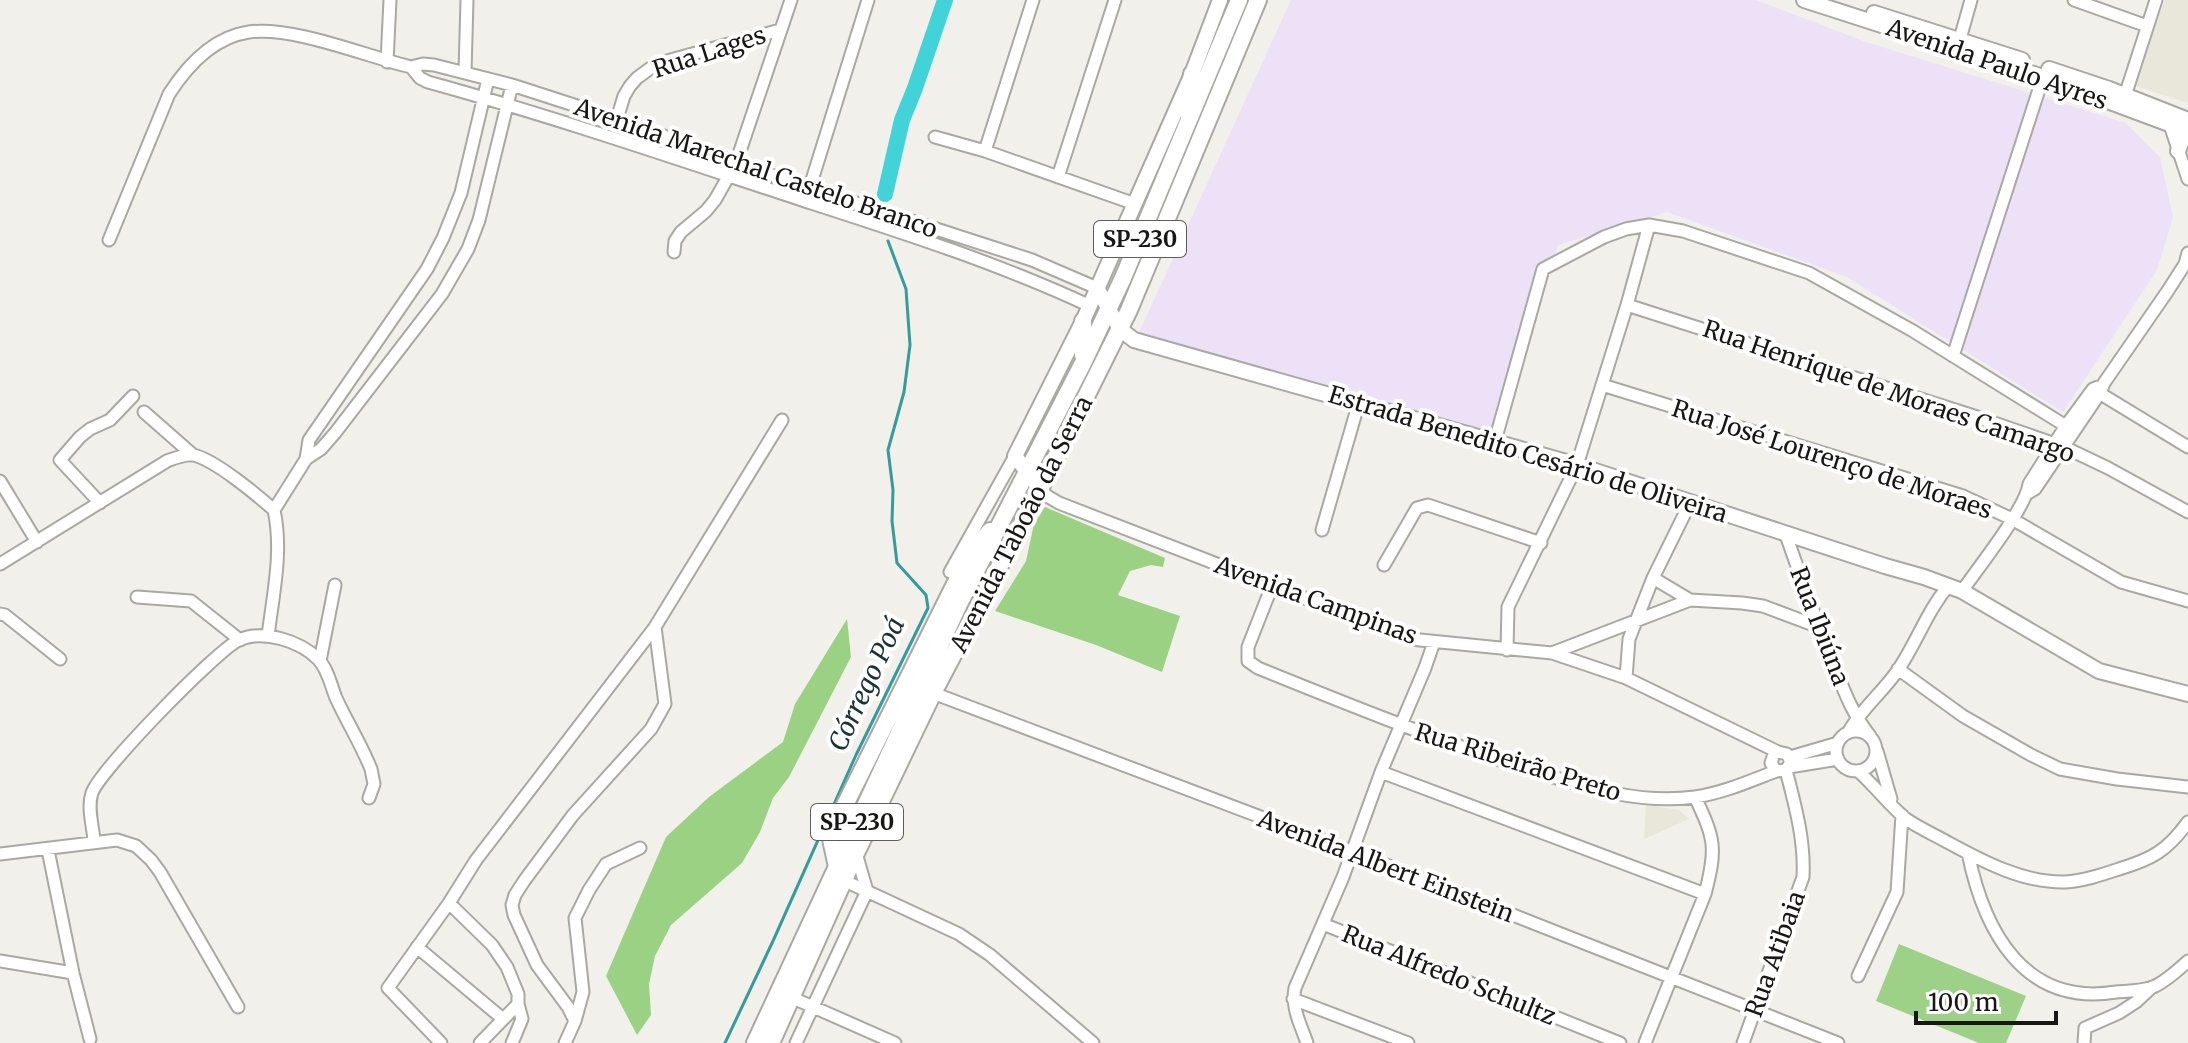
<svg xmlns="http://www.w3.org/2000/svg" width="2188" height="1043" font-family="Merriweather,serif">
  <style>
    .built { fill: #e9e6da }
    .industrial { fill: #ece1f6 }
    .green { fill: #9dd187 }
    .forest { fill: #9ad183 }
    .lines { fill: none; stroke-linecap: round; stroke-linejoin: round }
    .stream { stroke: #359b9d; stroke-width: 3 }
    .river { stroke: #41d3d7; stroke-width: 16 }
    .minor-casing { stroke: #a9a8a3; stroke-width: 15 }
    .major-casing { stroke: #a9a8a3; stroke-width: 18 }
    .highway-casing { stroke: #a9a8a3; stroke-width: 20 }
    .minor { stroke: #fff; stroke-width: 11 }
    .major { stroke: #fff; stroke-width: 14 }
    .highway { stroke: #fff; stroke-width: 16 }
    .labels { text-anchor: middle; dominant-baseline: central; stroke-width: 8; stroke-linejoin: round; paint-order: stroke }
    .shield { fill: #fff; stroke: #5d5d5c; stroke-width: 2 }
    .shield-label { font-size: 22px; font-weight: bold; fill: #181716 }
    .street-label { font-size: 24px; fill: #181716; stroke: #fff }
    .water-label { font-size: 26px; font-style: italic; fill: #1b3334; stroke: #fff }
  </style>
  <rect width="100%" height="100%" fill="#f1f0eb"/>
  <!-- built -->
  <path class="built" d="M2165,0H2188V103L2133,85Z
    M1646,805L1679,810L1689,819L1644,839Z"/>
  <!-- industrial -->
  <path class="industrial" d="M1291,0H1756L1866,42L2126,123L2160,157L2173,217L2157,270L2063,412L1847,277L1667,212L1558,245L1497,436L1138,335Z"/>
  <!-- green -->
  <path class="green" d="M1899,944L2026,996L2006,1043H1979L1876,1001Z"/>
  <!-- forest -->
  <path class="forest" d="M1045,507L1165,558L1163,567L1151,565L1130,571L1118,595L1180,616L1162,672L1096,645L995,611L1026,561L1034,524Z
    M847,619L851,657L789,777L773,798L760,832L742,863L671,925L655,956L649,984L651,1015L637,1035L606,976L666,837L709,797L783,742L795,704Z"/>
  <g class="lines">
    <!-- stream -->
    <path class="stream" d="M725,1043L773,941L856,755L928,608L926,595L897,563L892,521L893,490L888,450L904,392L910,345L906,289L888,241"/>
    <!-- river -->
    <path class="river" d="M885,194L902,120L915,88L945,0"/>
    <!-- minor casing -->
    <g class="minor-casing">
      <path id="minor" d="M2074,0L2147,26
        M1960,39L1971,0
        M387,62L390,0
        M411,67L420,78L428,82C555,117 680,160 805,201C901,232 998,263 1090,306
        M465,72L467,0
        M2123,102L2156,0
        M617,119L624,96L630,86L637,78L656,64L780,30
        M2168,119L2188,179
        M935,137L985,151L1135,204
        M985,151L1033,0
        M1058,177L1115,0
        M808,193L868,0
        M109,240L169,94C187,66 214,37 249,32C294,26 365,56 411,67L423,64L434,65L512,85L617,119L788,181L1032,260L1097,288
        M674,252L675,241L681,232L706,211L715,200L736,163L791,0
        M1627,305L1977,417L2064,447L2108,468L2188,512
        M1953,356L2043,77
        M1602,385L1963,496L2012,519L2121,582L2188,601
        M2096,391L2188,447
        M144,412L193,455
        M1495,441L1543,269L1604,237L1626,229L1649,225L1683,231L1809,273L1913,331L2074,431
        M306,459L321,449L335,433L442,294L468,249L479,220L512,85
        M0,481L37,542
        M1040,489L1047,496L1059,503L1408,638L1420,640L1552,653L1626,678L1778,752L1787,754L1791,762L1786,770L1776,771L1771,763L1774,754L1778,752
        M2028,493L2035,489L2100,393L2104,383L2167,292L2185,264L2188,253
        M100,503L60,460L80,437L90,429L110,420L133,396
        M274,510L306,459L309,440L427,269L443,238L461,193L488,79
        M1322,530L1359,402
        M1785,532C1800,575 1815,617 1832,660C1843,688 1851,712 1870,736
        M0,564L167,461C175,458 184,454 193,455C214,459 257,495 274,510C283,552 273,594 268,636
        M1384,565L1417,508L1428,505L1541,543
        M950,572L1015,456
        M1653,578L1690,600
        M1272,586L1248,647V661L1258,668C1347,704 1436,740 1527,769C1582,786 1637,805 1695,797C1723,793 1750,781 1776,771
        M1962,591C1978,568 2026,508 2029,484L2065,427L2093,389L2098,387
        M137,597L191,601L240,640
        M0,614L5,615L60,659
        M1507,650L1508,607L1577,465L1627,305L1649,225
        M1552,653L1690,600L1742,603L1763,606L1819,627
        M320,661L335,585
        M1898,669L1963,716L2031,755L2060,769L2117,779L2188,787
        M1626,678L1629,639L1653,578L1691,501
        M933,693L1353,852L1838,1043
        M1836 751a20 20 0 1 1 40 0a20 20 0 1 1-40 0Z
        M1848,733C1861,709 1883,692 1898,670C1917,642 1927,611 1949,585
        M1877,751L1891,799
        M1790,757L1838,743
        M1789,767L1838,759
        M1858,771C1875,786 1889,805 1906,819C1919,828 1935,835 1949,843C1984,862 2024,883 2065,882C2083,881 2101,875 2119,869C2152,859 2167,851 2188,822
        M1381,772L1705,894
        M94,841C93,826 87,807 92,793C100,770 217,650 239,640C263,629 300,641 318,659C328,669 331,686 336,698C347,722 361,744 371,769L374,784L369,798
        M48,850L73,973L90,1039
        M856,853L867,891
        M1968,853C1984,931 2024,1007 2116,992C2128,991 2142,991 2153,987C2165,982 2178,970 2188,961
        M0,854L117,840L136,846L151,860L160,872L238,1007
        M845,881L959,934L990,955L1093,1043
        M449,903L492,945L507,967L518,994V1004L522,1019L512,1043
        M1323,924L1620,1043
        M417,947L503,1019
        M0,961L73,973
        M1858,976L1897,892L1902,815
        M786,995L895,1043
        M1293,999L1408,1043
        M575,1021L568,1007L537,965L514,915L512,905L515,895L524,881L573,815L651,729L665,704L655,627
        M441,1043L388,988L449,903L476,860L655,627L782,420
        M480,1043L518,1004
        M565,1043L575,1021L583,992L575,918L589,890L606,864L640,848
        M796,1043L867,891
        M1307,1043C1301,1025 1291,1008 1295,988L1343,877L1381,772L1425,668L1434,642
        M1645,1043L1705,894C1717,848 1715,839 1695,797
        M1743,1043L1803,877C1805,840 1795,805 1786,770
        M2084,1043L2085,1028L2119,1013L2136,1002L2152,987"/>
    </g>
    <!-- major casing -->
    <g class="major-casing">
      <path id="major" d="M1804,0L2043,77L2188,131
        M1874,13L2022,60
        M2049,69L2109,89L2188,120
        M2178,151L2182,141L2188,136
        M1097,288L1120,329L1134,340L1577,465L1885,566L1924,577L1962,591L2099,671L2188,694
        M1040,489L1015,456L1083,321L1192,74L1220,0"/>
    </g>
    <!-- highway casing -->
    <g class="highway-casing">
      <path id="highway" d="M1187,112L1192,74
        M1083,355V321
        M837,867L831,839L834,827L970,554L990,531
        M755,1043L960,602L1083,363L1123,278L1239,0
        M771,1043L856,853L933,693L1040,489L1129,310L1258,0"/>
    </g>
    <!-- minor -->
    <use href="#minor" class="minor"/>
    <!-- major -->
    <use href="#major" class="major"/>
    <!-- highway -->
    <use href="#highway" class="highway"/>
  </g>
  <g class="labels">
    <!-- shield labels -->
    <g class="shield">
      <rect x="1094" y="221" width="92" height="36" rx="6"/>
      <rect x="811" y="804" width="92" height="36" rx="6"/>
    </g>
    <g class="shield-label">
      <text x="1140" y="239">SP-230</text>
      <text x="857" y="822">SP-230</text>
    </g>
    <!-- street labels -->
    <g class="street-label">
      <text transform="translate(709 52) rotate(-18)">Rua Lages</text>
      <text transform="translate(1997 64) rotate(19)">Avenida Paulo Ayres</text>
      <text transform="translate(756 168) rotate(19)">Avenida Marechal Castelo Branco</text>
      <text transform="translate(1889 391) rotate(19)">Rua Henrique de Moraes Camargo</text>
      <text transform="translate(1528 454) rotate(17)">Estrada Benedito Cesário de Oliveira</text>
      <text transform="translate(1832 459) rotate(18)">Rua José Lourenço de Moraes</text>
      <text transform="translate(1021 524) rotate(-63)">Avenida Taboão da Serra</text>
      <text transform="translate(1316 600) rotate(20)">Avenida Campinas</text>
      <text transform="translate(1820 626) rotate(69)">Rua Ibiúna</text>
      <text transform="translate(1518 762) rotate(17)">Rua Ribeirão Preto</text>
      <text transform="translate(1386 866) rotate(21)">Avenida Albert Einstein</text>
      <text transform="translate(1775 954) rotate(-70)">Rua Atibaia</text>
      <text transform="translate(1449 975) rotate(22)">Rua Alfredo Schultz</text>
    </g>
    <!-- water labels -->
    <g class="water-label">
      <text transform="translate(866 684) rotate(-65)">Córrego Poá</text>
    </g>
  </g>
  <!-- scale -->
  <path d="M1916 1011v12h140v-12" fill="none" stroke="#181716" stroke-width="4"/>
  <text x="1928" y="1011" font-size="24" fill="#181716" stroke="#ffffff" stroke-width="6" paint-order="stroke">100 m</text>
</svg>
